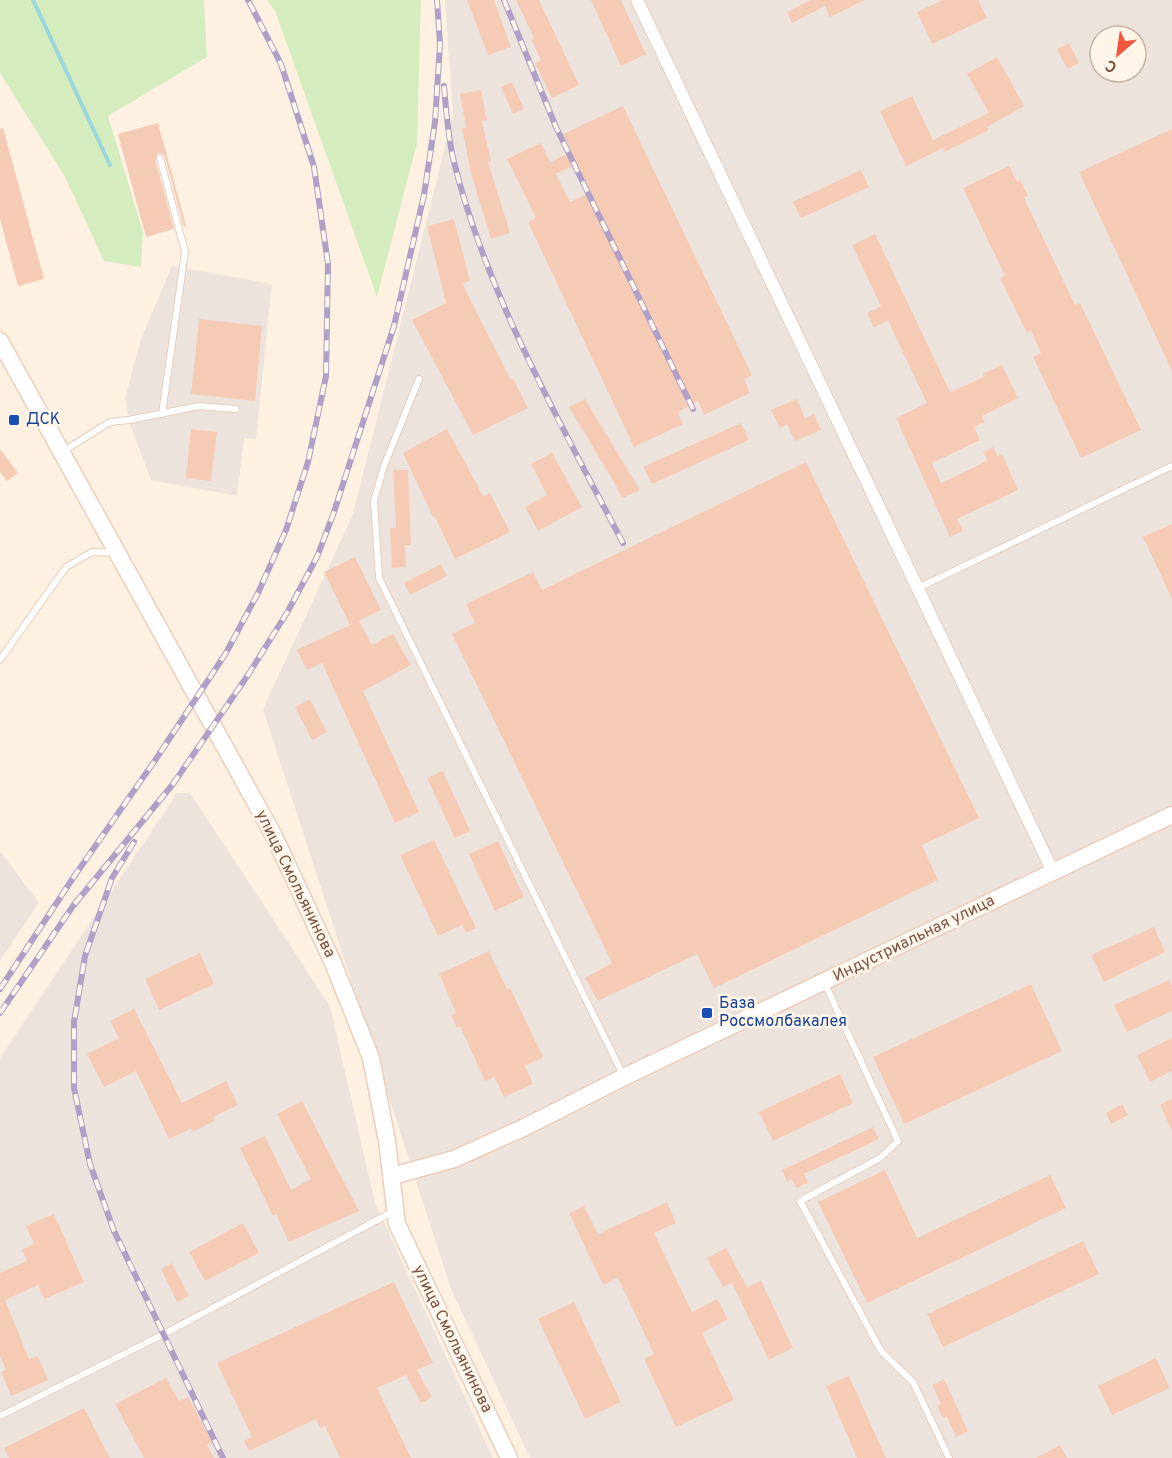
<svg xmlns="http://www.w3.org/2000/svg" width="1172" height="1458" font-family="Overpass,sans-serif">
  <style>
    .industrial { fill: #ede3dd; fill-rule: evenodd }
    .green { fill: #d5edbe }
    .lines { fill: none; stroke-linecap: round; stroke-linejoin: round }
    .stream { stroke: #99d7dc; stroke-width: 4 }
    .building { fill: #f6cbb6; fill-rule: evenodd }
    .lane-casing { stroke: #e5cebe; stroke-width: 8 }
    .street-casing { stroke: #e5cebe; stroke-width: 14 }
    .secondary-casing { stroke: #ebcebb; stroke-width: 19 }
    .lane { stroke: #fff; stroke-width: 6 }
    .street { stroke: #fff; stroke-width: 12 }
    .secondary { stroke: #fff; stroke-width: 16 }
    .rail-casing { stroke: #b29fc8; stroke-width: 6 }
    .rail { stroke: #fff5e9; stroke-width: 4; stroke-dasharray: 11; stroke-linecap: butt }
    .transit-dot { fill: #1a4fb4; stroke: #fff5e9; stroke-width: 2 }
    .labels { text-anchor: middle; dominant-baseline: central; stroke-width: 5; stroke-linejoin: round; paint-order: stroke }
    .transit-label { font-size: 16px; fill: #164399; stroke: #fff5e9; text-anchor: start }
    .street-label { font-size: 16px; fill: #785445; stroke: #fff5e9 }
  </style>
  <rect width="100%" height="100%" fill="#fef1e1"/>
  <!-- industrial -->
  <path class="industrial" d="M445,0H1172V1458H530L451,1289L263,709L353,514L453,115ZM1100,36H1136V72H1100Z
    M172,266L272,284L256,439L244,438L237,496L151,480L131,427L125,398L141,339Z
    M177,793H190L330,1006L375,1203L493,1458H0V1058Z
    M0,851L39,903L0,961Z"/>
  <!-- green -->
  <path class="green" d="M0,0H204L207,57L108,116L143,232L141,267L104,261L64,175L0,73Z
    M267,0H421L417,143L377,297L275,11Z"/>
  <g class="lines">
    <!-- stream -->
    <path class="stream" d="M33,0L110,165"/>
  </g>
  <!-- building -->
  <path class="building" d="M467,0H494L511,47L488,55Z
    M516,0H539L579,85L552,98L535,63L541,60L531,39L534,38Z
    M591,0H621L646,54L621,66Z
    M811,0H865L830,17L825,6L792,23L787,12Z
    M943,0H978L987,18L932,44L917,12Z
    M1069,43L1079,63L1067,69L1057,49Z
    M997,57L1024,106L987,127L989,130L945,152L943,148L906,166L880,111L912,96L933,140L989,113L967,74Z
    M512,82L524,109L513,114L501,87Z
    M481,90L487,120L482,121L491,161L488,162L510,233L491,239L471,173L462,129L466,127L460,94Z
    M623,106L752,375L744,379L750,393L704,415L698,401L678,412L683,424L634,447L528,222L536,218L507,159L541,143L550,162L572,152L563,134ZM577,164L591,192L570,202L556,174Z
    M158,123L186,226L184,227L165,157L162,153H158L155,159L174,229L146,237L118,134Z
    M3,128L44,279L18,286L0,219V129Z
    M1172,129V371L1079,172Z
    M1009,166L1017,182L1020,180L1028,196L1024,198L1075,305L1080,303L1141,430L1081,458L1033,357L1041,353L1031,331L1027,333L1000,278L1005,276L963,188Z
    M861,170L869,187L801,218L793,202Z
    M454,219L470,281L462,283L511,380L513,379L528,408L473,435L412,320L446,303L427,226Z
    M875,234L950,392L984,377L983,374L1002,365L1018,398L982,416L985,422L974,427L980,440L932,463L941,483L987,461L983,452L993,447L998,456L1002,454L1018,490L957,519L963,531L950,537L896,418L927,403L888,321L874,327L867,313L881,306L852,245Z
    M199,319L262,326L255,401L191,394Z
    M585,399L632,477L640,490L622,498L615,484L569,407Z
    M797,399L805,418L814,414L821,430L795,441L787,424L780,428L771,410Z
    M741,423L749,440L652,484L643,467Z
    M191,429L217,432L211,481L186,478Z
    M447,429L483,496L490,493L510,532L455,559L435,517H433L403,453Z
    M0,449L18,473L7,481L0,472Z
    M552,453L582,507L538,531L525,507L547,495L531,464Z
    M806,462L979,818L922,845L938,880L714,988L697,954L598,1001L585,978L612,963L452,634L475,623L466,604L533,572L542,590Z
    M393,470H408L411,545H405L406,567L392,568L390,528H396Z
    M1172,524V599L1143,537Z
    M355,557L381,610L359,621L372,645L393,634L411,665L363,691L419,812L395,823L322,663L307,670L297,650L350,625L324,572Z
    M441,564L447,576L410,595L404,583Z
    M310,699L327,732L312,740L295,707Z
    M443,771L470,831L455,838L427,778Z
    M434,840L476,928L466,933L462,925L438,936L400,855Z
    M498,841L524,897L495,911L469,854Z
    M1154,927L1165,952L1104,982L1091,955Z
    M489,951L507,989L510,988L543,1057L525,1066L533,1084L504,1097L494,1077L485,1081L460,1026L457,1028L451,1015L456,1013L439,974Z
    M200,953L214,984L159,1010L145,979Z
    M1169,980L1172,986V1011L1127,1032L1114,1005Z
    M1031,984L1062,1051L904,1124L873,1057Z
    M134,1009L182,1103L226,1081L238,1105L213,1117L215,1121L192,1132L191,1128L169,1139L136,1071L104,1087L87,1054L119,1038L110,1021Z
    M1172,1038V1071L1150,1082L1137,1055Z
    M840,1074L853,1103L773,1141L759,1112Z
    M1172,1099V1131L1160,1105Z
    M302,1101L359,1211L289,1242L276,1214L273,1216L240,1148L265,1136L291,1190L311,1179L277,1114Z
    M1122,1104L1128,1115L1111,1124L1106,1113Z
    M873,1127L879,1139L804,1174L808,1183L796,1188L792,1179L787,1182L782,1170Z
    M885,1170L917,1238L1050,1175L1066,1208L867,1303L818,1202Z
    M667,1202L676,1223L654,1233L692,1312L717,1299L728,1319L702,1333L734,1400L676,1427L644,1359L654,1354L618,1278L603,1285L569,1213L584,1206L598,1234Z
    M54,1214L84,1282L44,1299L38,1285L5,1300L29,1359L38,1356L48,1380L11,1396L1,1372L6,1370L0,1356V1273L27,1261L22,1250L34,1244L26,1226Z
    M243,1223L259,1253L205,1281L189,1252Z
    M1083,1241L1099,1274L943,1347L927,1314Z
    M726,1248L747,1287L761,1281L793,1348L769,1360L732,1283L723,1287L707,1258Z
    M172,1263L189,1296L177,1302L161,1269Z
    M394,1282L433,1363L417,1370L432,1397L421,1403L406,1375L377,1388L411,1458H340L325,1426L320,1428L316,1419L249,1451L244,1441L252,1437L217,1363Z
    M574,1302L621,1402L585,1419L538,1319Z
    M1156,1358L1170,1388L1112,1415L1098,1386Z
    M849,1376L886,1458H857L826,1386Z
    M166,1378L179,1401L188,1397L212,1442L207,1445L214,1458H144L115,1404Z
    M944,1379L968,1431L956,1437L947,1417L943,1418L937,1406L941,1404L932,1385Z
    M84,1408L110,1458H9L4,1448Z
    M1060,1445L1067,1458H1036Z"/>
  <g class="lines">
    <!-- lane casing -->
    <g class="lane-casing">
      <path id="lane" d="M160,158L185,252L162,414
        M419,379L384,466L374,501L379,578L624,1077
        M62,452L110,422L129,420L199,406L236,409
        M918,588L1172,466
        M0,660L66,567L92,552L116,553
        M825,984L898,1141L880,1158L800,1201L881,1351L913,1382L949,1458
        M0,1416L164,1334L394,1211"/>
    </g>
    <!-- street casing -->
    <g class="street-casing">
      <path id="street" d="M637,0L1053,872"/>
    </g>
    <!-- secondary casing -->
    <g class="secondary-casing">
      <path id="secondary" d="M0,341L274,836L333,963L371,1058L387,1141L397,1224L509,1458
        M392,1176L454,1159L523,1128L624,1077L1172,815"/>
    </g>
    <!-- lane -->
    <use href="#lane" class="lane"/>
    <!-- street -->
    <use href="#street" class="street"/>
    <!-- secondary -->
    <use href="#secondary" class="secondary"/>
    <!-- rail casing -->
    <g class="rail-casing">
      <path id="rail" d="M504,0L556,127L693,409
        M444,86C446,110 448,135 453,158C485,291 560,423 623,543
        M134,842L112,878L85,956L74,1022V1088L90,1164L114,1231L223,1458
        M0,989L73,878L156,759L226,653L258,593L286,530L308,462L326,376L328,264L314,167L281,64L248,0
        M0,1013L73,906L173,784L248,675L288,611L317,557L333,515L394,326L424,195L435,122L440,44L437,0"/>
    </g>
    <!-- rail -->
    <use href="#rail" class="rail"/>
  </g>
  <!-- markers -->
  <g class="transit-dot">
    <rect x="8" y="414" width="12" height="12" rx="3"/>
    <rect x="701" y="1007" width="12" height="12" rx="3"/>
  </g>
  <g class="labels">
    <!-- transit labels -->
    <g class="transit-label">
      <text x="26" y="420">ДСК</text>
      <text x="719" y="1004">База<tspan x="719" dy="18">Россмолбакалея</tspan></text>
    </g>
    <!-- street labels -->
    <g class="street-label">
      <text transform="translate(295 884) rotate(64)">улица Смольянинова</text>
      <text transform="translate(914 939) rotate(-26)">Индустриальная улица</text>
      <text transform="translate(452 1339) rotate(64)">улица Смольянинова</text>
    </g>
  </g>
  <!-- north arrow -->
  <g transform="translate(1118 54) rotate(209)"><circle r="28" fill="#fff5e9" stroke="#c9b5a7" stroke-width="1.5"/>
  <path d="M0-4.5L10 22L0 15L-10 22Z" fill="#f4563b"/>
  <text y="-9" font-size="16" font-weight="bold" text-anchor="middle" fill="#785445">С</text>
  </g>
</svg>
